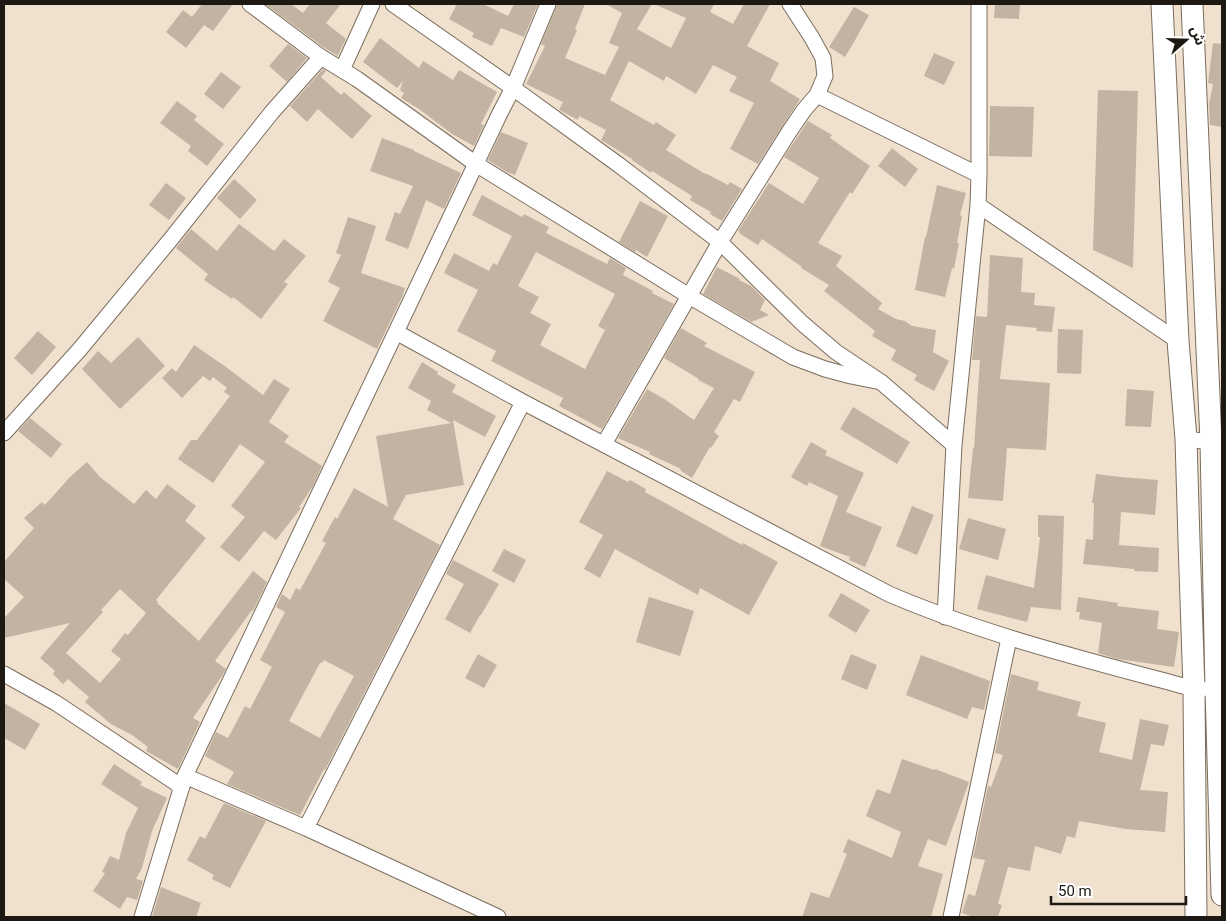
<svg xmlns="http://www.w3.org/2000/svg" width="1226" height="921" font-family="Roboto,'Noto Sans Arabic',sans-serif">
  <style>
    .building { fill: #c2b3a3; fill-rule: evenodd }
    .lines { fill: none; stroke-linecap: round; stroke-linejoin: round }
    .minor-casing { stroke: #7b6d5e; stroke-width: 17 }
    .secondary-casing { stroke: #7b6d5e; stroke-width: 23 }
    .minor { stroke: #fff; stroke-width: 15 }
    .secondary { stroke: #fff; stroke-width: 21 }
  </style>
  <rect width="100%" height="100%" fill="#f0e1cf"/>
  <!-- building -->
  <path class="building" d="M202,4H233L213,31L204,25L186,48L166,32L183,10L192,17Z
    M265,4H291L303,13L310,4H341L326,23L346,39L338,55V56L326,49Z
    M457,4H483L508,16L514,4H538L524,37L501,28L492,46L472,37L474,33L449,19Z
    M557,4H585L575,29L577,30L565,58L605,75L619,47L609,43L622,13L606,4H652L637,29L671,48L686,18L654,4H714L710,12L733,24L744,4H770L747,46L779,63L770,81L800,99L758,164L730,149L754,103L729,91L737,77L713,65L696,94L666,76L664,81L629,61L610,100L654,125L656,122L676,135L666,150L705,174V173L728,185L730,182L742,189L722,221L710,214L711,212L690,200L692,196L652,171L651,173L632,160V159L601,140L606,130L579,116L578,120L561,111L559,110L563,102L526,84L545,46L541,44Z
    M995,4H1020L1019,19L994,18Z
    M854,7L869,15L854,42L845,57L829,47Z
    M380,38L419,68L423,61L453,80L459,70L497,92L481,124L484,125L474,146L452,134L419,109L401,98L404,93L400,90L403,81L397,88L363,62Z
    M1213,43L1222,44V127L1210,125L1209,104L1213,84L1208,83Z
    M288,44L307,58L287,82L269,66Z
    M934,53L955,62L944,85L924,76Z
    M323,69L326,71L321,77L341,95L344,92L372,116L352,139L318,109L307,122L290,106Z
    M221,72L241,87L223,109L204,94Z
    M1098,90L1138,91L1133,268L1093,250Z
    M177,101L197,116L194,120L224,144L207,166L188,151L191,146L160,123Z
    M990,106L1034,107L1032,157L989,156Z
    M808,121L832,135L830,138L870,166L852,194L850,192L818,243L842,256L836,266L882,303L878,309L896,319L905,321L912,326L936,330L933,352L949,361L934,391L914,380L917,375L891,360L896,350L872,336L875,331L824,291L829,285L801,268L802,267L762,239L758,245L739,233L740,232L738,231L769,183L803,204L819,178L784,157Z
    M501,132L528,143L515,175L507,172L488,160Z
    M382,138L414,150V151L461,173L444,209L426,200L408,249L385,240L395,212L400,214L413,186L370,171Z
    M892,148L918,169L905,187L878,166Z
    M234,179L257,200L240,219L217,198Z
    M166,183L186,198L169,220L149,205Z
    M937,185L966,193L960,215L962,216L957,243H959L954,269L952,268L945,297L915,290L925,237H926Z
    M482,195L522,217L524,214L549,227L546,233L607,264L610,258L626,268L623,275L653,291L652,293L674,304L602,429L559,406L563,398L491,361L496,351L457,331L478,290L444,273L454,253L489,271L493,263L497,265L512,236L472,215ZM536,252L615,294L598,326L605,330L585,369L540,345L551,324L530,313L539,297L518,286Z
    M640,201L668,216L647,257L636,250L635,252L619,242Z
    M348,217L376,226L361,273L405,288L402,297L377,349L323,321L340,288L328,282L341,255L336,253Z
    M239,224L274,251L284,239L306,256L284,282L288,284L261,319L233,297L232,299L204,280L208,274L176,248L191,229L217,251Z
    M990,255L1023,258L1021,292L1035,293L1034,305L1055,307L1052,332L1036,331L1037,328L1006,325L1000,379L1050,383L1046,450L1007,448L1003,501L968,498L973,448H974L980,360H972L976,316L987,317Z
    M717,267L740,279L739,280L751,286L765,300L760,310L769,315L751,322L703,294Z
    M681,328L707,343L704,346L755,372L740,402L734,399L714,432L719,436L711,448L710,447L692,478L680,470L681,469L649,454L650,452L618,438L647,389L666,400L694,420L714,388L698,380L699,379L664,358Z
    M1058,329L1083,330L1081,374L1057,373Z
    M38,331L56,347L32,375L14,358Z
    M138,337L165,366L120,409L82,369L98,351L111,363Z
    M194,345L226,367L263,395L274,379L290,389L269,422L289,436L284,442L322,466L313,486L299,507L301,508L276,540L264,531L239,562L220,547L245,517L231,506L265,462L240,444L213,483L178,459L191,440H197L230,396L224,392L227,388L213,377L210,381L203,376L182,398L162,378L172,368L176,372Z
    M422,362L438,372L437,374L456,385L452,392L496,416L485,437L453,420L464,485L406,495L393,519L440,545L325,770L324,769L300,815L227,784L234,772L205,756L216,732L228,738L245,706L250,709L272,667L260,660L285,612L276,607L282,594L290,600L296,588L300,590L326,543L322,541L335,517L337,519L354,488L388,507L376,436L451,423L427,410L431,401L408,388ZM324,660L354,676L320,738L289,721L320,663H322Z
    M1127,389L1154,391L1151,427L1125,426Z
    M853,407L910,442L897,464L840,429Z
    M30,418L62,444L51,458L18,431Z
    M811,442L827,451L825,455L864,473L846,512L882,527L865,567L849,560L850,557L820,546L838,496L809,482L807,486L791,477Z
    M87,462L100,477L134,504L146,490L156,499L167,484L196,506L185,521L206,538L156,600L158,602L157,603L199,641L253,571L267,582L253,611L252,610L215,661L226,669L222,676L193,718L200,722L178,769L146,751L148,747L132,735L111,724L85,702L89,697L68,679L63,684L53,674L55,671L40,658L70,623L4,638V618L24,597L4,579V562L34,528L24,518L42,502L45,505L70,477ZM120,589L146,613L128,635L125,633L111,651L121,659L100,683L66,653L103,612L101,610Z
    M607,471L628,482L630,480L646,489L645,492L742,545L743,543L778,562L749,615L700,588L698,595L615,549L600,578L584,569L603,535L579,522Z
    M1096,474L1121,477L1158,480L1155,515L1121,512L1119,545L1159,548L1158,572L1134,571V569L1083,564L1086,539L1093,540L1094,503H1092Z
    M912,506L934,515L917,555L896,546Z
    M1038,515L1064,516L1061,610L1031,607L1027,622L977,609L986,575L1034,588L1040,537H1038Z
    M968,518L1006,529L998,560L959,549Z
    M504,549L526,560L514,583L492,571Z
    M453,560L499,584L481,615H480L470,633L445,619L464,584L446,574Z
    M841,593L870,610L856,633L828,616Z
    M649,597L694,611L680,656L636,642Z
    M1078,597L1118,603L1117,606L1159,611L1157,629L1179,632L1174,667L1117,659L1098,653L1102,623L1079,619L1080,612H1076Z
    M478,654L497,665L484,688L465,678Z
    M851,654L877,665L867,690L841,679Z
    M921,655L990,681L984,710L972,707L967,719L906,695Z
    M1011,674L1039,682L1037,690L1081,702L1077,716L1106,723L1099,752L1132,760L1140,719L1169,725L1164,746L1151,744L1140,790L1168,792L1165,832L1126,829L1079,821L1075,838L1067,836L1061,854L1035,846L1030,871L1008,867L998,904L1002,905L998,917H974L962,913L968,894L975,896L985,860L973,858L988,786L991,787L1003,755L995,753Z
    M4,703L40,724L25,750L4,738Z
    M902,759L934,770L935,769L969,782L946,846L928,839L918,866L943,874L931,917H802L811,892L829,898L847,854L843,852L848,839L892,858L901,832L866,816L877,789L890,794Z
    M114,764L142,782L140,785L167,798L152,831L142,868L136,879L143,881L137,900L127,897L120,909L93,891L105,873L102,872L110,856L119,860L126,833L138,808L101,784Z
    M224,803L266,821L230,888L212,879L214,875L187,860L200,836L205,839Z
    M161,887L201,903L196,917H152Z"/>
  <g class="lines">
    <!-- minor casing -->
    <g class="minor-casing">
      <path id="minor" d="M250,4L321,57L357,79L476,164L689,296L793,357L825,369L851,376L881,382
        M393,4L513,88L619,165L720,242L802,323L836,352L881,382L954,445
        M342,70L372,4
        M817,95L979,175
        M978,205L1178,341
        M396,332L523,402L889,594C987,636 1091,661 1194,689H1202
        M4,433L80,349L171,239L272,112L321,57
        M1186,439L1211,442L1222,450
        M604,444L720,242L789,132L804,110L817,95L825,76L823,58L812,38L790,4
        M945,617L954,445L978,205L979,175V4
        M4,674L56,703L182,787
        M185,776L306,828L498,917
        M306,828L523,402
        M142,917L185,776L500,113L513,88L548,4
        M951,917L1009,638"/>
    </g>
    <!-- secondary casing -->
    <g class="secondary-casing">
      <path id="secondary" d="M1162,4L1178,341L1186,439L1189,541L1194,689L1196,917
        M1192,4L1211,442L1216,690L1222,895"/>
    </g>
    <!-- minor -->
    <use href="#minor" class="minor"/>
    <!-- secondary -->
    <use href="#secondary" class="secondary"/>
  </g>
  <!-- border -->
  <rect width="1226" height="921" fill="none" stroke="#1d1812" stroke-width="10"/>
  <!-- north arrow -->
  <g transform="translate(1186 40) rotate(70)" stroke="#ffffff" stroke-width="4" paint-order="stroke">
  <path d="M0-4L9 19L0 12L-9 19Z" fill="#1d1812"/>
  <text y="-8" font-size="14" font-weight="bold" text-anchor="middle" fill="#1d1812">ش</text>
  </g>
  <!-- scale -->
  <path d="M1051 896v8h135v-8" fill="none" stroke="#1d1812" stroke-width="2.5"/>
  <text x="1058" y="896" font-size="15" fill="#1d1812" stroke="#ffffff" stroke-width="4" paint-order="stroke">50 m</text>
</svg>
